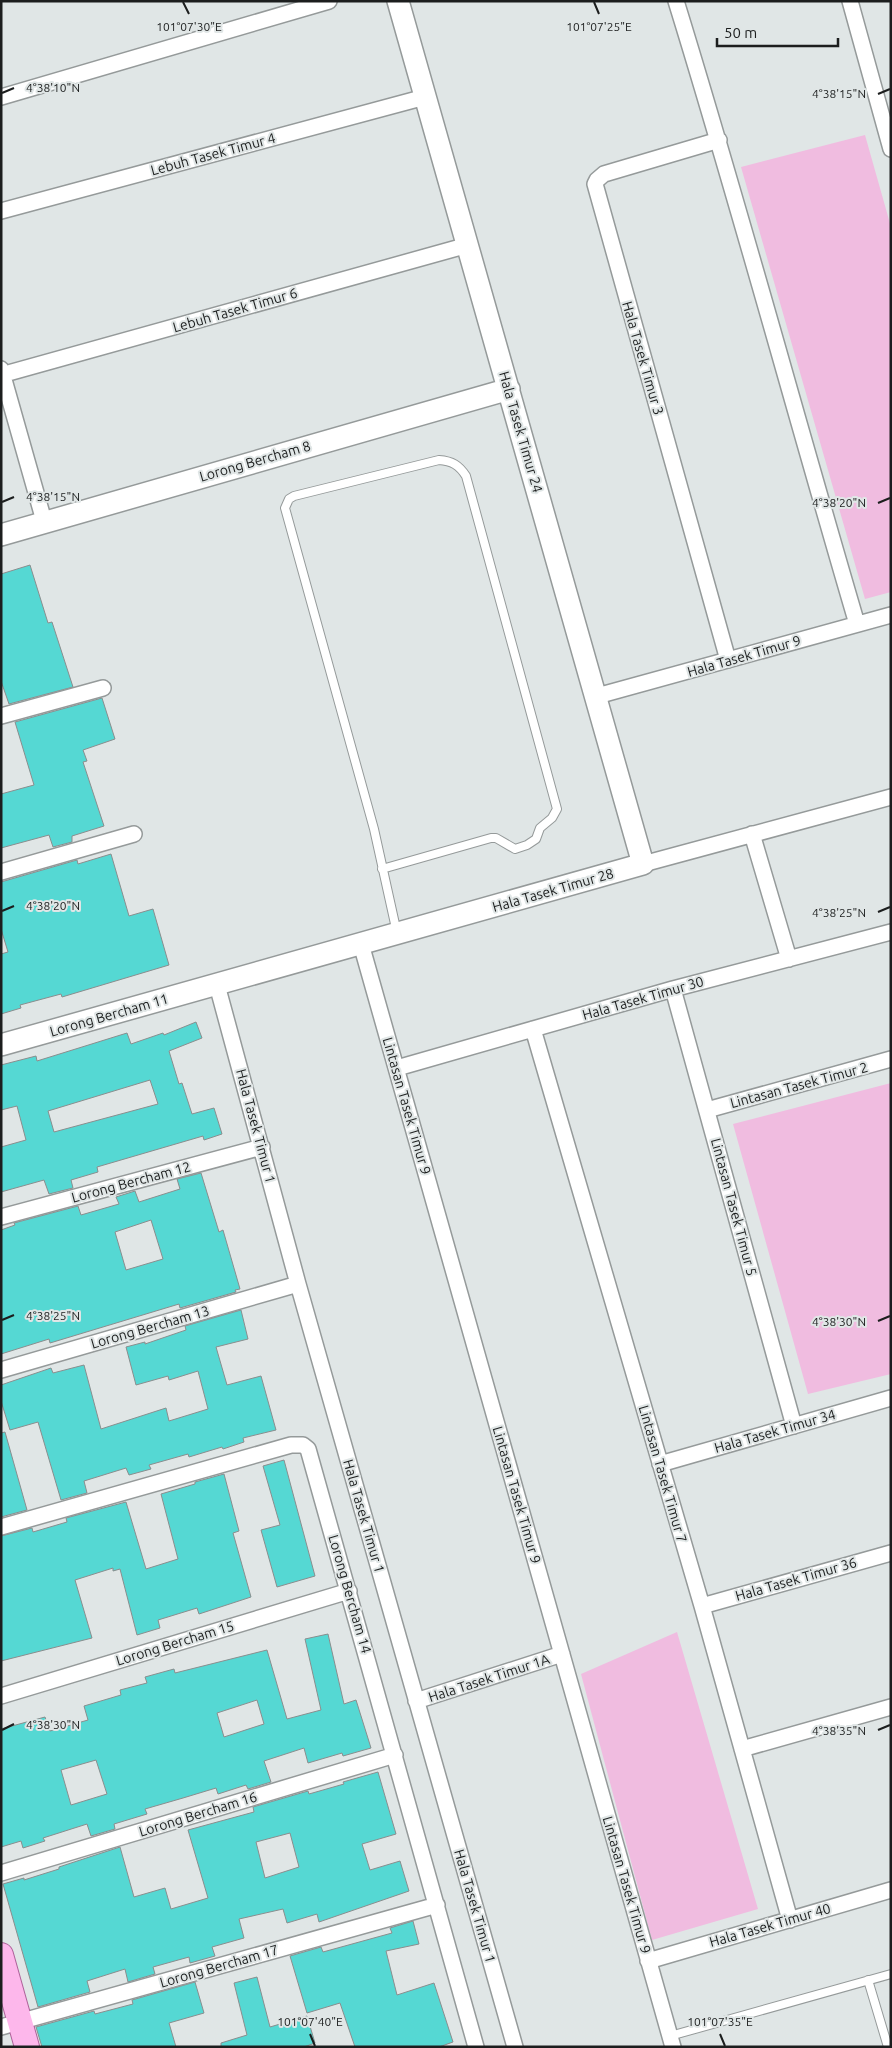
<svg xmlns="http://www.w3.org/2000/svg" width="892" height="2048" font-family="Ubuntu,sans-serif">
  <style>
    .green { fill: #f0bce0 }
    .building { fill: #55d8d3; stroke: #898e8e; fill-rule: evenodd }
    .lines { fill: none; stroke-linecap: round; stroke-linejoin: round }
    .lane-casing { stroke: #959a9a; stroke-width: 10 }
    .street-casing { stroke: #959a9a; stroke-width: 18 }
    .secondary-casing { stroke: #959a9a; stroke-width: 24 }
    .primary-casing { stroke: #ae629a; stroke-width: 26 }
    .lane { stroke: #fff; stroke-width: 8 }
    .street { stroke: #fff; stroke-width: 15 }
    .secondary { stroke: #fff; stroke-width: 21 }
    .primary { stroke: #fdb7eb; stroke-width: 24 }
    .ticks { fill: none; stroke: #1c1e1e; stroke-width: 2 }
    .labels { text-anchor: middle; dominant-baseline: central; stroke-width: 4; stroke-linejoin: round; paint-order: stroke }
    .street-label { font-size: 14px; fill: #1c1e1e; stroke: #e0e6e6 }
    .ticks-label { font-size: 12px; text-anchor: middle; fill: #1c1e1e; stroke: #e0e6e6; stroke-width: 4; stroke-linejoin: round; paint-order: stroke }
  </style>
  <rect width="100%" height="100%" fill="#e0e6e6"/>
  <!-- green -->
  <path class="green" d="M865,135L891,227V592L865,599L741,167Z
    M891,1083V1374L808,1394L733,1124Z
    M677,1632L758,1909L652,1940L581,1674Z"/>
  <!-- building -->
  <path class="building" d="M30,565L48,623L52,622L73,687L9,704L1,681V574Z
    M102,698L115,739L83,750L87,761L83,762L104,826L72,836V842L53,847L49,835L1,848V794L34,785L15,722Z
    M111,854L129,916L153,909L169,965L62,997L61,994L20,1005L21,1008L1,1014V954L8,952L1,929V882L77,860L78,864Z
    M196,1022L202,1038L169,1051L179,1084L182,1083L192,1114L214,1108L222,1134L204,1140L203,1136L97,1167L98,1172L71,1180L73,1188L49,1194L44,1180L1,1192V1147L26,1140L17,1106L1,1110V1065L36,1056L37,1061L127,1033L131,1044L163,1033L164,1035ZM150,1080L158,1104L54,1132L48,1111Z
    M201,1173L219,1232L223,1230L240,1289L235,1290L236,1292L180,1308L179,1304L50,1343L49,1339L1,1354V1230L15,1225L14,1223L78,1206L81,1215L119,1204L116,1197L135,1191L139,1202L180,1189L177,1179ZM151,1220L163,1259L126,1270L115,1232Z
    M241,1310L248,1339L216,1347L227,1385L261,1376L276,1430L243,1438L244,1442L223,1449L222,1447L189,1457L188,1454L149,1465L151,1469L129,1475L126,1468L84,1481L87,1493L61,1500L38,1422L10,1430L1,1401V1385L51,1368L53,1373L84,1365L101,1429L166,1408L169,1421L208,1409L198,1371L169,1380L168,1376L136,1385L126,1347L145,1342V1344L186,1330L185,1326Z
    M5,1432L27,1510L1,1517V1433Z
    M284,1460L315,1576L277,1587L261,1530L280,1525L263,1466Z
    M224,1474L239,1531L233,1533L251,1597L199,1614L197,1608L158,1620L160,1628L137,1635L120,1569L113,1571V1568L75,1580L92,1638L1,1661V1536L32,1528L33,1532L67,1522L66,1518L126,1502L146,1569L178,1559L161,1494L195,1484V1482Z
    M328,1634L344,1704L356,1700L371,1748L343,1756L342,1753L308,1763L304,1748L264,1761L271,1782L248,1789L246,1785L218,1794L216,1788L183,1798L145,1809L147,1814L114,1824L115,1829L91,1836L87,1824L43,1838L45,1841L23,1848L21,1841L1,1847V1729L45,1717L50,1731L88,1720L84,1706L121,1695L120,1690L147,1683L145,1677L174,1669L175,1673L267,1650L287,1719L321,1710L305,1639ZM257,1700L264,1724L224,1737L217,1713ZM96,1760L107,1794L71,1805L61,1770Z
    M378,1772L396,1834L362,1844L370,1870L400,1861L409,1891L319,1922L317,1914L287,1923L283,1909L239,1919L244,1938L212,1947L215,1956L190,1963L189,1957L153,1967L155,1974L128,1982L125,1969L87,1981L90,1992L38,2007L3,1884L24,1878V1880L59,1869V1867L120,1847L134,1897L165,1888L171,1909L208,1898L188,1830L254,1812L253,1807L308,1791L309,1794L344,1784L343,1782ZM290,1833L299,1867L265,1878L256,1842Z
    M413,1921L419,1944L386,1951L397,1995L434,1983L453,2042L439,2047H355L340,2003L307,2013L290,1956L321,1947L323,1952L392,1933L390,1928Z
    M257,1977L270,2027L307,2016L315,2043L304,2047H221V2043L247,2035L234,1983Z
    M195,1982L204,2013L169,2023L176,2047H42L36,2027L94,2011L95,2014L133,2004L132,2000Z"/>
  <g class="lines">
    <!-- lane casing -->
    <g class="lane-casing">
      <path id="lane" d="M382,869L491,838H496L515,849L527,845L536,839L540,828L552,818L557,809L466,476C459,465 452,461 439,460L294,496L289,499L285,508L374,829L397,933
        M868,1980L888,2047
        M670,2036L891,1974"/>
    </g>
    <!-- street casing -->
    <g class="street-casing">
      <path id="street" d="M676,1C740,208 796,417 857,624
        M850,1L891,149
        M1,97L329,1
        M719,140L604,174L597,180L595,184L728,660
        M1,211L425,97
        M1,369L44,521
        M1,375L468,245
        M597,696L891,615
        M1,716L103,688
        M752,834L789,959
        M643,864L891,797
        M1,872L134,834
        M361,944L673,2047
        M217,985L298,1284L515,2047
        M673,989L794,1426
        M533,1029L702,1606L790,1920
        M397,1068L673,989L891,932
        M707,1110L891,1059
        M1,1217L262,1147
        M1,1370L298,1284
        M660,1464L891,1398
        M1,1527L291,1445H303L308,1449L476,2047
        M702,1606L891,1553
        M1,1696L349,1591
        M416,1701L562,1654
        M742,1749L891,1707
        M1,1873L395,1755
        M648,1961L891,1890
        M1,2027L437,1905"/>
    </g>
    <!-- secondary casing -->
    <g class="secondary-casing">
      <path id="secondary" d="M1,535L509,389
        M1,1045L643,864L398,1"/>
    </g>
    <!-- primary casing -->
    <g class="primary-casing">
      <path id="primary" d="M1,1955L27,2047"/>
    </g>
    <!-- lane -->
    <use href="#lane" class="lane"/>
    <!-- street -->
    <use href="#street" class="street"/>
    <!-- secondary -->
    <use href="#secondary" class="secondary"/>
    <!-- primary -->
    <use href="#primary" class="primary"/>
  </g>
  <!-- ticks -->
  <path class="ticks" d="M183,2L189,14M594,2L599,14M2,93L14,88M878,94L890,89M2,502L14,497M878,503L890,498M2,911L14,906M878,912L890,907M2,1320L14,1315M878,1321L890,1316M2,1730L14,1724M878,1730L890,1725M310,2034L315,2046M720,2034L725,2046"/>
  <g class="labels">
    <!-- street labels -->
    <g class="street-label">
      <text transform="translate(213 154) rotate(-15)">Lebuh Tasek Timur 4</text>
      <text transform="translate(235 310) rotate(-16)">Lebuh Tasek Timur 6</text>
      <text transform="translate(643 358) rotate(74)">Hala Tasek Timur 3</text>
      <text transform="translate(521 432) rotate(74)">Hala Tasek Timur 24</text>
      <text transform="translate(255 461) rotate(-16)">Lorong Bercham 8</text>
      <text transform="translate(744 656) rotate(-16)">Hala Tasek Timur 9</text>
      <text transform="translate(553 890) rotate(-16)">Hala Tasek Timur 28</text>
      <text transform="translate(643 998) rotate(-16)">Hala Tasek Timur 30</text>
      <text transform="translate(109 1015) rotate(-16)">Lorong Bercham 11</text>
      <text transform="translate(799 1085) rotate(-15)">Lintasan Tasek Timur 2</text>
      <text transform="translate(407 1106) rotate(74)">Lintasan Tasek Timur 9</text>
      <text transform="translate(256 1126) rotate(75)">Hala Tasek Timur 1</text>
      <text transform="translate(131 1182) rotate(-15)">Lorong Bercham 12</text>
      <text transform="translate(734 1207) rotate(75)">Lintasan Tasek Timur 5</text>
      <text transform="translate(150 1327) rotate(-16)">Lorong Bercham 13</text>
      <text transform="translate(775 1431) rotate(-16)">Hala Tasek Timur 34</text>
      <text transform="translate(663 1474) rotate(74)">Lintasan Tasek Timur 7</text>
      <text transform="translate(517 1495) rotate(74)">Lintasan Tasek Timur 9</text>
      <text transform="translate(364 1516) rotate(74)">Hala Tasek Timur 1</text>
      <text transform="translate(796 1579) rotate(-16)">Hala Tasek Timur 36</text>
      <text transform="translate(350 1594) rotate(74)">Lorong Bercham 14</text>
      <text transform="translate(175 1643) rotate(-17)">Lorong Bercham 15</text>
      <text transform="translate(489 1678) rotate(-18)">Hala Tasek Timur 1A</text>
      <text transform="translate(198 1814) rotate(-17)">Lorong Bercham 16</text>
      <text transform="translate(627 1885) rotate(74)">Lintasan Tasek Timur 9</text>
      <text transform="translate(475 1906) rotate(74)">Hala Tasek Timur 1</text>
      <text transform="translate(770 1925) rotate(-16)">Hala Tasek Timur 40</text>
      <text transform="translate(219 1966) rotate(-16)">Lorong Bercham 17</text>
    </g>
  </g>
  <g class="ticks-label">
    <text x="189" y="31">101°07'30"E</text>
    <text x="599" y="31">101°07'25"E</text>
    <text x="53" y="92">4°38'10"N</text>
    <text x="839" y="98">4°38'15"N</text>
    <text x="53" y="501">4°38'15"N</text>
    <text x="839" y="507">4°38'20"N</text>
    <text x="53" y="910">4°38'20"N</text>
    <text x="839" y="917">4°38'25"N</text>
    <text x="53" y="1320">4°38'25"N</text>
    <text x="839" y="1326">4°38'30"N</text>
    <text x="53" y="1729">4°38'30"N</text>
    <text x="839" y="1735">4°38'35"N</text>
    <text x="310" y="2026">101°07'40"E</text>
    <text x="720" y="2026">101°07'35"E</text>
  </g>
  <!-- border -->
  <rect width="892" height="2048" fill="none" stroke="#1c1e1e" stroke-width="5"/>
  <!-- scale -->
  <path d="M717 38v8h121v-8" fill="none" stroke="#1c1e1e" stroke-width="2.5"/>
  <text x="724" y="38" font-size="15" fill="#1c1e1e" stroke="#e0e6e6" stroke-width="4" paint-order="stroke">50 m</text>
</svg>
